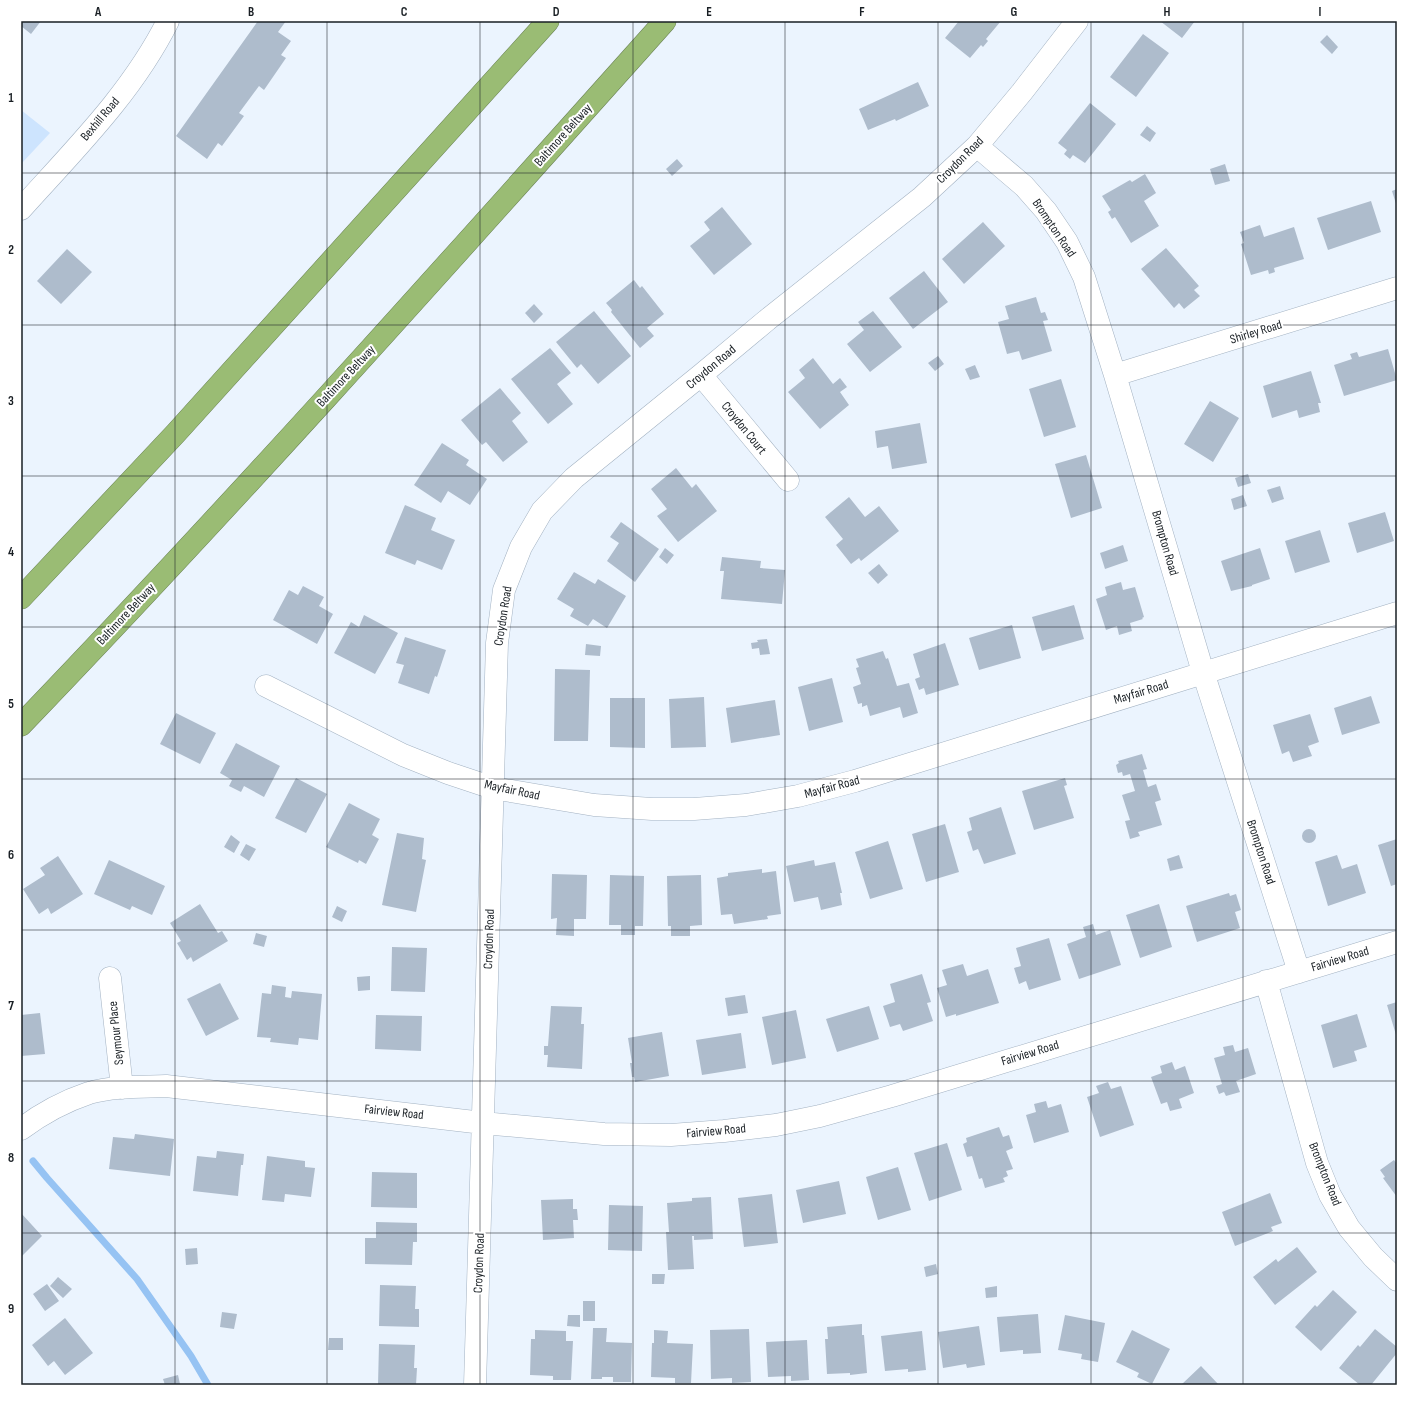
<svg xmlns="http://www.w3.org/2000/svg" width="1418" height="1406" font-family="'Sofia Sans Condensed',sans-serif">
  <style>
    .green { fill: #cde4fe }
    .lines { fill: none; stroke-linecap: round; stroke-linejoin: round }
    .stream { stroke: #96c3f3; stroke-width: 7 }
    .building { fill: #aebccc }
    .minor-casing { stroke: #a3b2c2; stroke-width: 23 }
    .motorway-casing { stroke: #6d8558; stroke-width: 23 }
    .minor { stroke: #fff; stroke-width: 22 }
    .motorway { stroke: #9abc74; stroke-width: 22 }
    .grid { fill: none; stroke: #191f24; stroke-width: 1; stroke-opacity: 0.55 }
    .labels { text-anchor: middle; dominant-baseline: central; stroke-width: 4; stroke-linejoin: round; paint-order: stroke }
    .street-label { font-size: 13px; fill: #191f24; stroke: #fff }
    .neatline { fill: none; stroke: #191f24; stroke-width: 1.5 }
    .grid-label { font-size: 13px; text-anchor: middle; font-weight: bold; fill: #191f24 }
  </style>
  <rect width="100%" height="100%" fill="#ebf4fe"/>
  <!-- green -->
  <path class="green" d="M21,110L50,133L21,164Z"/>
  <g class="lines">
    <!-- stream -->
    <path class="stream" d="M33,1161L47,1178L137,1279L191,1356L208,1385"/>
  </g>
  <!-- building -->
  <path class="building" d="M21,21H41L31,34L21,26Z
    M258,21H286L278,32L291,41L281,55L286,58L264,90L259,86L239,113L244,116L222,146L218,143L207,159L176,136Z
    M959,21H1001L986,39L988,41L983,47L981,45L970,58L945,38Z
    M1160,21H1195L1182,38Z
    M1143,34L1169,53L1136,97L1110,77Z
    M1327,35L1338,47L1332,54L1320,42Z
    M918,82L929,106L896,121L895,119L868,130L859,109Z
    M1090,103L1116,124L1085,163L1073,155L1070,159L1064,154L1067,150L1058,143Z
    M1147,126L1156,133L1150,142L1140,135Z
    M677,159L683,166L672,176L666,169Z
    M1225,164L1230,181L1215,185L1210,169Z
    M1145,174L1156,193L1144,201L1159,226L1131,243L1115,217L1112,219L1108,212L1111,210L1102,196L1130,180L1132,182Z
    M1397,189V207L1392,191Z
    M1371,201L1381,232L1328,250L1317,218Z
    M722,207L752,244L714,275L690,246L710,230L704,222Z
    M983,222L1005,246L964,284L942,259Z
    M1260,225L1264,237L1294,227L1304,259L1274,268L1275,272L1269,274L1268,270L1251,275L1241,244L1244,243L1240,232Z
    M1166,248L1199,286L1194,290L1200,296L1184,309L1179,303L1174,308L1141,269Z
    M67,249L92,272L61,304L37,281Z
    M924,271L948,302L913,329L889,298Z
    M634,280L640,288L642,286L664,314L647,328L654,336L640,348L611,312L612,310L606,303Z
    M1036,297L1041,313L1045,312L1048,320L1043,321L1052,351L1022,360L1019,351L1007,354L998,322L1009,319L1005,306Z
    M534,304L543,314L534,323L525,313Z
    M594,311L631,356L598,384L581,364L577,368L556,342Z
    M873,311L902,347L870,372L847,344L864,330L858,322Z
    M550,348L571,373L557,384L573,404L548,424L511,379Z
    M1388,349L1397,380L1344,396L1334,365L1352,359L1350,354L1357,352L1359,357Z
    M938,356L944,364L935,371L928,363Z
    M813,358L833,384L840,378L847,387L840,392L849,405L820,429L788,392L805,378L799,370Z
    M975,365L980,377L970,380L965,369Z
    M1311,371L1321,403H1318L1320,412L1299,418L1297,410L1272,418L1263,386Z
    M1061,379L1076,427L1044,437L1029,389Z
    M500,388L521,413L512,421L528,442L503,462L486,442L482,445L461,420Z
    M1210,401L1239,418L1213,462L1184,444Z
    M920,423L927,463L892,469L888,446L877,448L875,431Z
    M442,443L469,460L466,465L487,479L470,505L448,491L441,503L414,485Z
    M1086,455L1102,508L1071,518L1055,464Z
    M676,468L692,488L696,484L717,511L678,542L657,516L667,509L651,489Z
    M1248,474L1251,483L1238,487L1235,478Z
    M1280,486L1284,499L1272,503L1267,490Z
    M1243,495L1247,506L1234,510L1231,499Z
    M849,497L865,517L879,506L899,531L861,561L859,558L851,564L836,545L843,539L825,517Z
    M405,505L436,518L431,530L455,540L442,570L417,560L415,565L385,553Z
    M1385,512L1394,541L1357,553L1348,523Z
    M621,522L659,549L635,582L607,561L619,543L610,537Z
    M1320,530L1330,562L1295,573L1285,541Z
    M1123,545L1128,561L1105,569L1100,553Z
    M665,548L674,555L667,564L659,557Z
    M1260,548L1270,579L1252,585V586L1231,591L1221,561Z
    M722,557L761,561L760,568L785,570L782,604L721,599L724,571H720Z
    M879,564L888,575L878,584L868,573Z
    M574,572L595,584L598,579L626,596L607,628L593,619L588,626L570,616L574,609L557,599Z
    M1121,582L1123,590L1135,587L1144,617L1142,618L1143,619L1130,623L1132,631L1119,635L1117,626L1106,630L1096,599L1107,595L1105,587Z
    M303,586L324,597L319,606L333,614L317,644L273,620L289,590L298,595Z
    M1074,605L1084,639L1042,651L1032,617Z
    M364,615L398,633L375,674L334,653L351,622L359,627Z
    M1012,625L1021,658L979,670L969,638Z
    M405,637L446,650L437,677L435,676L429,694L398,683L404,665L396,663Z
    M767,639L770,654L760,655L759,648L752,649L751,643L758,642L757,640Z
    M945,643L959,685L926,695L924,688L919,690L915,679L920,677L913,654Z
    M586,644L601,646L600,656L585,655Z
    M883,651L886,659L888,658L897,686L909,683L918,713L903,718L900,707L870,716L867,705L862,707V703L858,704L853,687L861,684L856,668L859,667L856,659Z
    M555,669L590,670L588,741H554Z
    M832,678L843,722L809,731L798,687Z
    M1371,696L1380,723L1342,735L1334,708Z
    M704,697L706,747L671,748L669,699Z
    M610,698H645V748L610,747Z
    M775,700L780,735L731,743L726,708Z
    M176,713L216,733L200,764L160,744Z
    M1310,714L1319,742L1308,746L1312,756L1293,762L1289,751L1282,754L1273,725Z
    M236,743L280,766L264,797L244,786L241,792L229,786L232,780L220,773Z
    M1142,754L1147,769L1143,770L1148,787L1156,784L1161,800L1155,802L1162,825L1138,832L1140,836L1130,839L1125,821L1130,820L1122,795L1135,791L1130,774L1123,776L1122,772L1118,773L1116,765L1119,763L1118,761Z
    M296,778L327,794L306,833L275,818Z
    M1065,778L1067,785L1064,786L1074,818L1034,830L1022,791Z
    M349,803L380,819L372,835L379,839L366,864L359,860L358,863L326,847Z
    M1001,807L1016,854L984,864L978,849L973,851L967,832L972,830L969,818Z
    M945,824L959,872L926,882L912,834Z
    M1302 836a7 7 0 1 1 14 0a7 7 0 1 1-14 0Z
    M397,833L424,838L422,859L426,860L416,912L382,905Z
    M231,835L240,842L234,853L224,847Z
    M1397,839V884L1391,886L1378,845Z
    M888,841L903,889L870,899L855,852Z
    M246,844L256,849L249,861L240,855Z
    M1179,855L1183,868L1170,871L1167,859Z
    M1337,855L1342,869L1357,864L1366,893L1328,906L1315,862Z
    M58,856L83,894L51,914L48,908L39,914L23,889L45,875L40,868Z
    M109,860L165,886L152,915L132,906L130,910L94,894Z
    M814,860L815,866L835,862L842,893H840L842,905L821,910L818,897L794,902L786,866Z
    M762,869V873L776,871L781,914L767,916L768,919L734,924L732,914L721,915L717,878L728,876V873Z
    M552,874L587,875L586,919H574V936L556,935L557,918L551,919Z
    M610,875L644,876L643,926H635V935H621V925H609Z
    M701,875L702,925L690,926V936H671V926H668L667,876Z
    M1229,893L1230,896L1236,894L1241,910L1235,912L1240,928L1197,942L1186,906Z
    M200,904L218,933L222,931L228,941L193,962L191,957L187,960L177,943L181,941L170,923Z
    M1159,904L1172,947L1140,958L1126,915Z
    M337,906L347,911L342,922L332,917Z
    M1093,924L1096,935L1110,930L1121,965L1079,979L1067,944L1086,937L1083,927Z
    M256,933L267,936L264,947L253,944Z
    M1049,938L1061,980L1029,990L1026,981L1019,984L1014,968L1021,966L1016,948Z
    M392,947L427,948L425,992L391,991Z
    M963,964L967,976L988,969L999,1003L956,1016V1014L946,1017L937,988L947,985L942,970Z
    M922,974L931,1002L927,1003L933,1021L903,1031L900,1024L890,1027L883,1006L895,1002L890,984Z
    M370,976V990L358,991L357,977Z
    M220,983L239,1019L206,1036L187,999Z
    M272,985L286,987L285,997L291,998L292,991L322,994L318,1040L299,1038L298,1045L270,1042L271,1038L257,1037L262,993L271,994Z
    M745,995L748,1013L728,1016L725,998Z
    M1397,1002V1038L1387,1005Z
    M551,1006L582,1007L581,1024H584L582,1069L547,1067L548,1055H544V1046H548Z
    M869,1006L879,1039L837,1052L826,1019Z
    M796,1010L806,1058L772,1065L762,1017Z
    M40,1013L45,1054L21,1056V1015Z
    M1357,1014L1367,1047L1354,1051L1357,1061L1333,1068L1321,1025Z
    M376,1015L422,1016L421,1051L375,1049Z
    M662,1032L669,1076L635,1082L634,1077H632L630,1063H632L628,1038Z
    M741,1033L746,1068L702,1075L696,1040Z
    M1233,1045L1235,1052L1248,1048L1256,1074L1236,1081L1240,1092L1226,1096L1224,1092L1219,1094L1216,1086L1222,1084L1214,1058L1225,1055L1223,1047Z
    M1172,1062L1175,1070L1185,1066L1194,1093L1179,1099L1182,1108L1170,1111L1167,1102L1161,1104L1151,1077L1162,1073L1160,1066Z
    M1108,1082L1111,1089L1121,1086L1134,1125L1100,1137L1087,1097L1099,1093L1096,1086Z
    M1046,1101L1048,1108L1061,1104L1069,1132L1034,1143L1026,1115L1036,1112L1034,1104Z
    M999,1127L1003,1137L1009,1135L1013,1148L1006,1151L1013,1169L1006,1171L1008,1176L1003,1178L1005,1182L985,1188L982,1178L979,1179L972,1156L967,1157L963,1144L967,1142L966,1138Z
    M135,1134L174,1139L170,1176L109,1169L113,1137L134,1139Z
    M947,1143L962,1190L929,1201L914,1153Z
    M217,1151L244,1154L243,1165H241L238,1196L193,1191L197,1156L216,1158Z
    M267,1156L305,1161V1167L315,1168L311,1197L285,1194L284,1202L262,1200Z
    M1394,1160L1397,1164V1197L1383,1178L1385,1177L1380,1170Z
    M898,1167L911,1210L878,1220L866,1177Z
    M372,1172L417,1173V1208L371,1207Z
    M839,1181L846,1214L803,1223L796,1190Z
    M1270,1193L1282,1223L1271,1227L1273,1231L1235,1246L1222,1212Z
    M772,1194L778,1243L744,1247L738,1198Z
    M711,1197L713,1239L694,1240V1236H692L694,1269L668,1270L666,1232H669L667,1203L692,1201V1198Z
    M573,1199V1209H577L578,1220H573L574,1238L543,1240L541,1200Z
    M609,1205L643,1206L642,1251L608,1250Z
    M21,1213L42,1236L21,1257Z
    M376,1222L417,1223V1242H413L412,1265L365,1264V1238H376Z
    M1297,1247L1317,1272L1275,1305L1253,1277L1276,1259L1278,1262Z
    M197,1248L198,1264L186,1265L185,1249Z
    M936,1264L938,1274L926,1277L924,1267Z
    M652,1274H665L664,1284H652Z
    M58,1277L72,1289L63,1298L50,1286Z
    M47,1284L59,1301L45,1311L33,1294Z
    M380,1285L416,1286L415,1309H419V1327L379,1326Z
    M997,1286V1297L986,1298L985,1288Z
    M1333,1290L1357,1312L1321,1351L1295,1327L1315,1305L1317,1307Z
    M583,1301H595V1321H583Z
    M222,1312L237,1314L234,1329L220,1327Z
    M1038,1314L1041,1353L1023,1354V1350L1000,1352L997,1317Z
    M568,1315H580V1327L567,1326Z
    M1065,1315L1105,1323L1098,1362L1081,1359L1082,1354L1058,1350Z
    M65,1318L93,1353L65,1375L54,1361L48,1366L32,1345Z
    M862,1324V1335H864L867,1373L850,1375V1373L827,1374L825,1339H828L827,1327Z
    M979,1326L985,1365L967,1368L966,1364L943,1368L938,1332Z
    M593,1328H607L606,1342L632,1343L631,1382H613V1377H602V1379H591Z
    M749,1329L751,1382L732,1383V1378L711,1379L710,1330Z
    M1375,1329L1397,1347V1353L1371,1385H1360L1339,1368L1358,1345L1360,1347Z
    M535,1330L566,1331V1341H573L571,1380H553V1376L530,1375L531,1339H535Z
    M654,1330L668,1331L667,1343L693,1344L691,1383H675V1378L651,1377L652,1343H654Z
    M1132,1330L1170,1349L1152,1384L1137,1377L1139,1373L1116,1362Z
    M922,1331L926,1370L908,1372V1369L885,1371L881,1336Z
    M329,1338H343V1350H328Z
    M807,1340L809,1380L791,1381V1376L768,1377L766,1342Z
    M379,1344L415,1345L414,1368H417L416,1385H378Z
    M1201,1366L1219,1385H1181Z
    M178,1375L180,1384L165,1385L163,1379Z"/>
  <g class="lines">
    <!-- minor casing -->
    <g class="minor-casing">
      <path id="minor" d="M977,146L1024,186L1046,211L1067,242L1084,277L1115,375L1203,672L1299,972
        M21,209C74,150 132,93 168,21
        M701,375L788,480
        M1115,375L1397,288
        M266,686L403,755L448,773L493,788L594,805L652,809H694L746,805L798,796L855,781L1397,613
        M110,978L122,1088
        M1266,981L1317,1163L1330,1195L1349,1228L1373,1257L1397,1280
        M21,1129C41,1114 65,1101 89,1093C114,1086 141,1087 166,1086L483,1123L604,1134L671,1135L724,1131L776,1125L820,1116L892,1096L1397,942
        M475,1385L497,643L504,590L521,547L542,511L574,478L701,375L767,320L922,197L977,146L1022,92L1077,21"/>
    </g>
    <!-- motorway casing -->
    <g class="motorway-casing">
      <path id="motorway" d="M21,598L176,433L548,21
        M21,725C241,496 453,258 665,21"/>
    </g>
    <!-- minor -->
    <use href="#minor" class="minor"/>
    <!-- motorway -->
    <use href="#motorway" class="motorway"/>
  </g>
  <!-- grid -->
  <path class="grid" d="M175,21V1385M327,21V1385M480,21V1385M633,21V1385M785,21V1385M938,21V1385M1091,21V1385M1243,21V1385M21,173H1397M21,325H1397M21,476H1397M21,627H1397M21,779H1397M21,930H1397M21,1081H1397M21,1233H1397"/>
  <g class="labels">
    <!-- street labels -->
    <g class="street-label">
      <text transform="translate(100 119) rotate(-50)">Bexhill Road</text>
      <text transform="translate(563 135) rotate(-48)">Baltimore Beltway</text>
      <text transform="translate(960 160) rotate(-45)">Croydon Road</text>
      <text transform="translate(1054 228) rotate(56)">Brompton Road</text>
      <text transform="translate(1256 332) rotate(-17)">Shirley Road</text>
      <text transform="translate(711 367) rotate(-40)">Croydon Road</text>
      <text transform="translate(346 376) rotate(-47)">Baltimore Beltway</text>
      <text transform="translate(744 428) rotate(51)">Croydon Court</text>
      <text transform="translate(1165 543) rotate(74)">Brompton Road</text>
      <text transform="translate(126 614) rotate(-47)">Baltimore Beltway</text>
      <text transform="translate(503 616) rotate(-81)">Croydon Road</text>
      <text transform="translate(1141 692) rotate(-17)">Mayfair Road</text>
      <text transform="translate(832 787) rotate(-15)">Mayfair Road</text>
      <text transform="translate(512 790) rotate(12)">Mayfair Road</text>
      <text transform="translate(1261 852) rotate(72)">Brompton Road</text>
      <text transform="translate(489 939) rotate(-88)">Croydon Road</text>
      <text transform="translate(1340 959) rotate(-17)">Fairview Road</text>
      <text transform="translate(116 1033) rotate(-96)">Seymour Place</text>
      <text transform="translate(1030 1053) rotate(-17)">Fairview Road</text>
      <text transform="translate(394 1112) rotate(6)">Fairview Road</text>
      <text transform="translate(716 1131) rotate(-5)">Fairview Road</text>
      <text transform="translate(1325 1174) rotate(68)">Brompton Road</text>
      <text transform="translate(479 1263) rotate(-88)">Croydon Road</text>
    </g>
  </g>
  <!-- border -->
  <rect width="1418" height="1406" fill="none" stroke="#ffffff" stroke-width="44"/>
  <rect x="22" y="22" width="1374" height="1362" class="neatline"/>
  <g class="grid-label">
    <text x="98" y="16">A</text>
    <text x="251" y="16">B</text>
    <text x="404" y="16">C</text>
    <text x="556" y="16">D</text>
    <text x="709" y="16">E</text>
    <text x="862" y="16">F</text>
    <text x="1014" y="16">G</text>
    <text x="1167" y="16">H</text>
    <text x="1320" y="16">I</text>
    <text x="11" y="102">1</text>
    <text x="11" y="254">2</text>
    <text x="11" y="405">3</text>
    <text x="11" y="556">4</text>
    <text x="11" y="708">5</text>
    <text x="11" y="859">6</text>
    <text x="11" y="1010">7</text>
    <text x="11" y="1162">8</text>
    <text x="11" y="1313">9</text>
  </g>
</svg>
